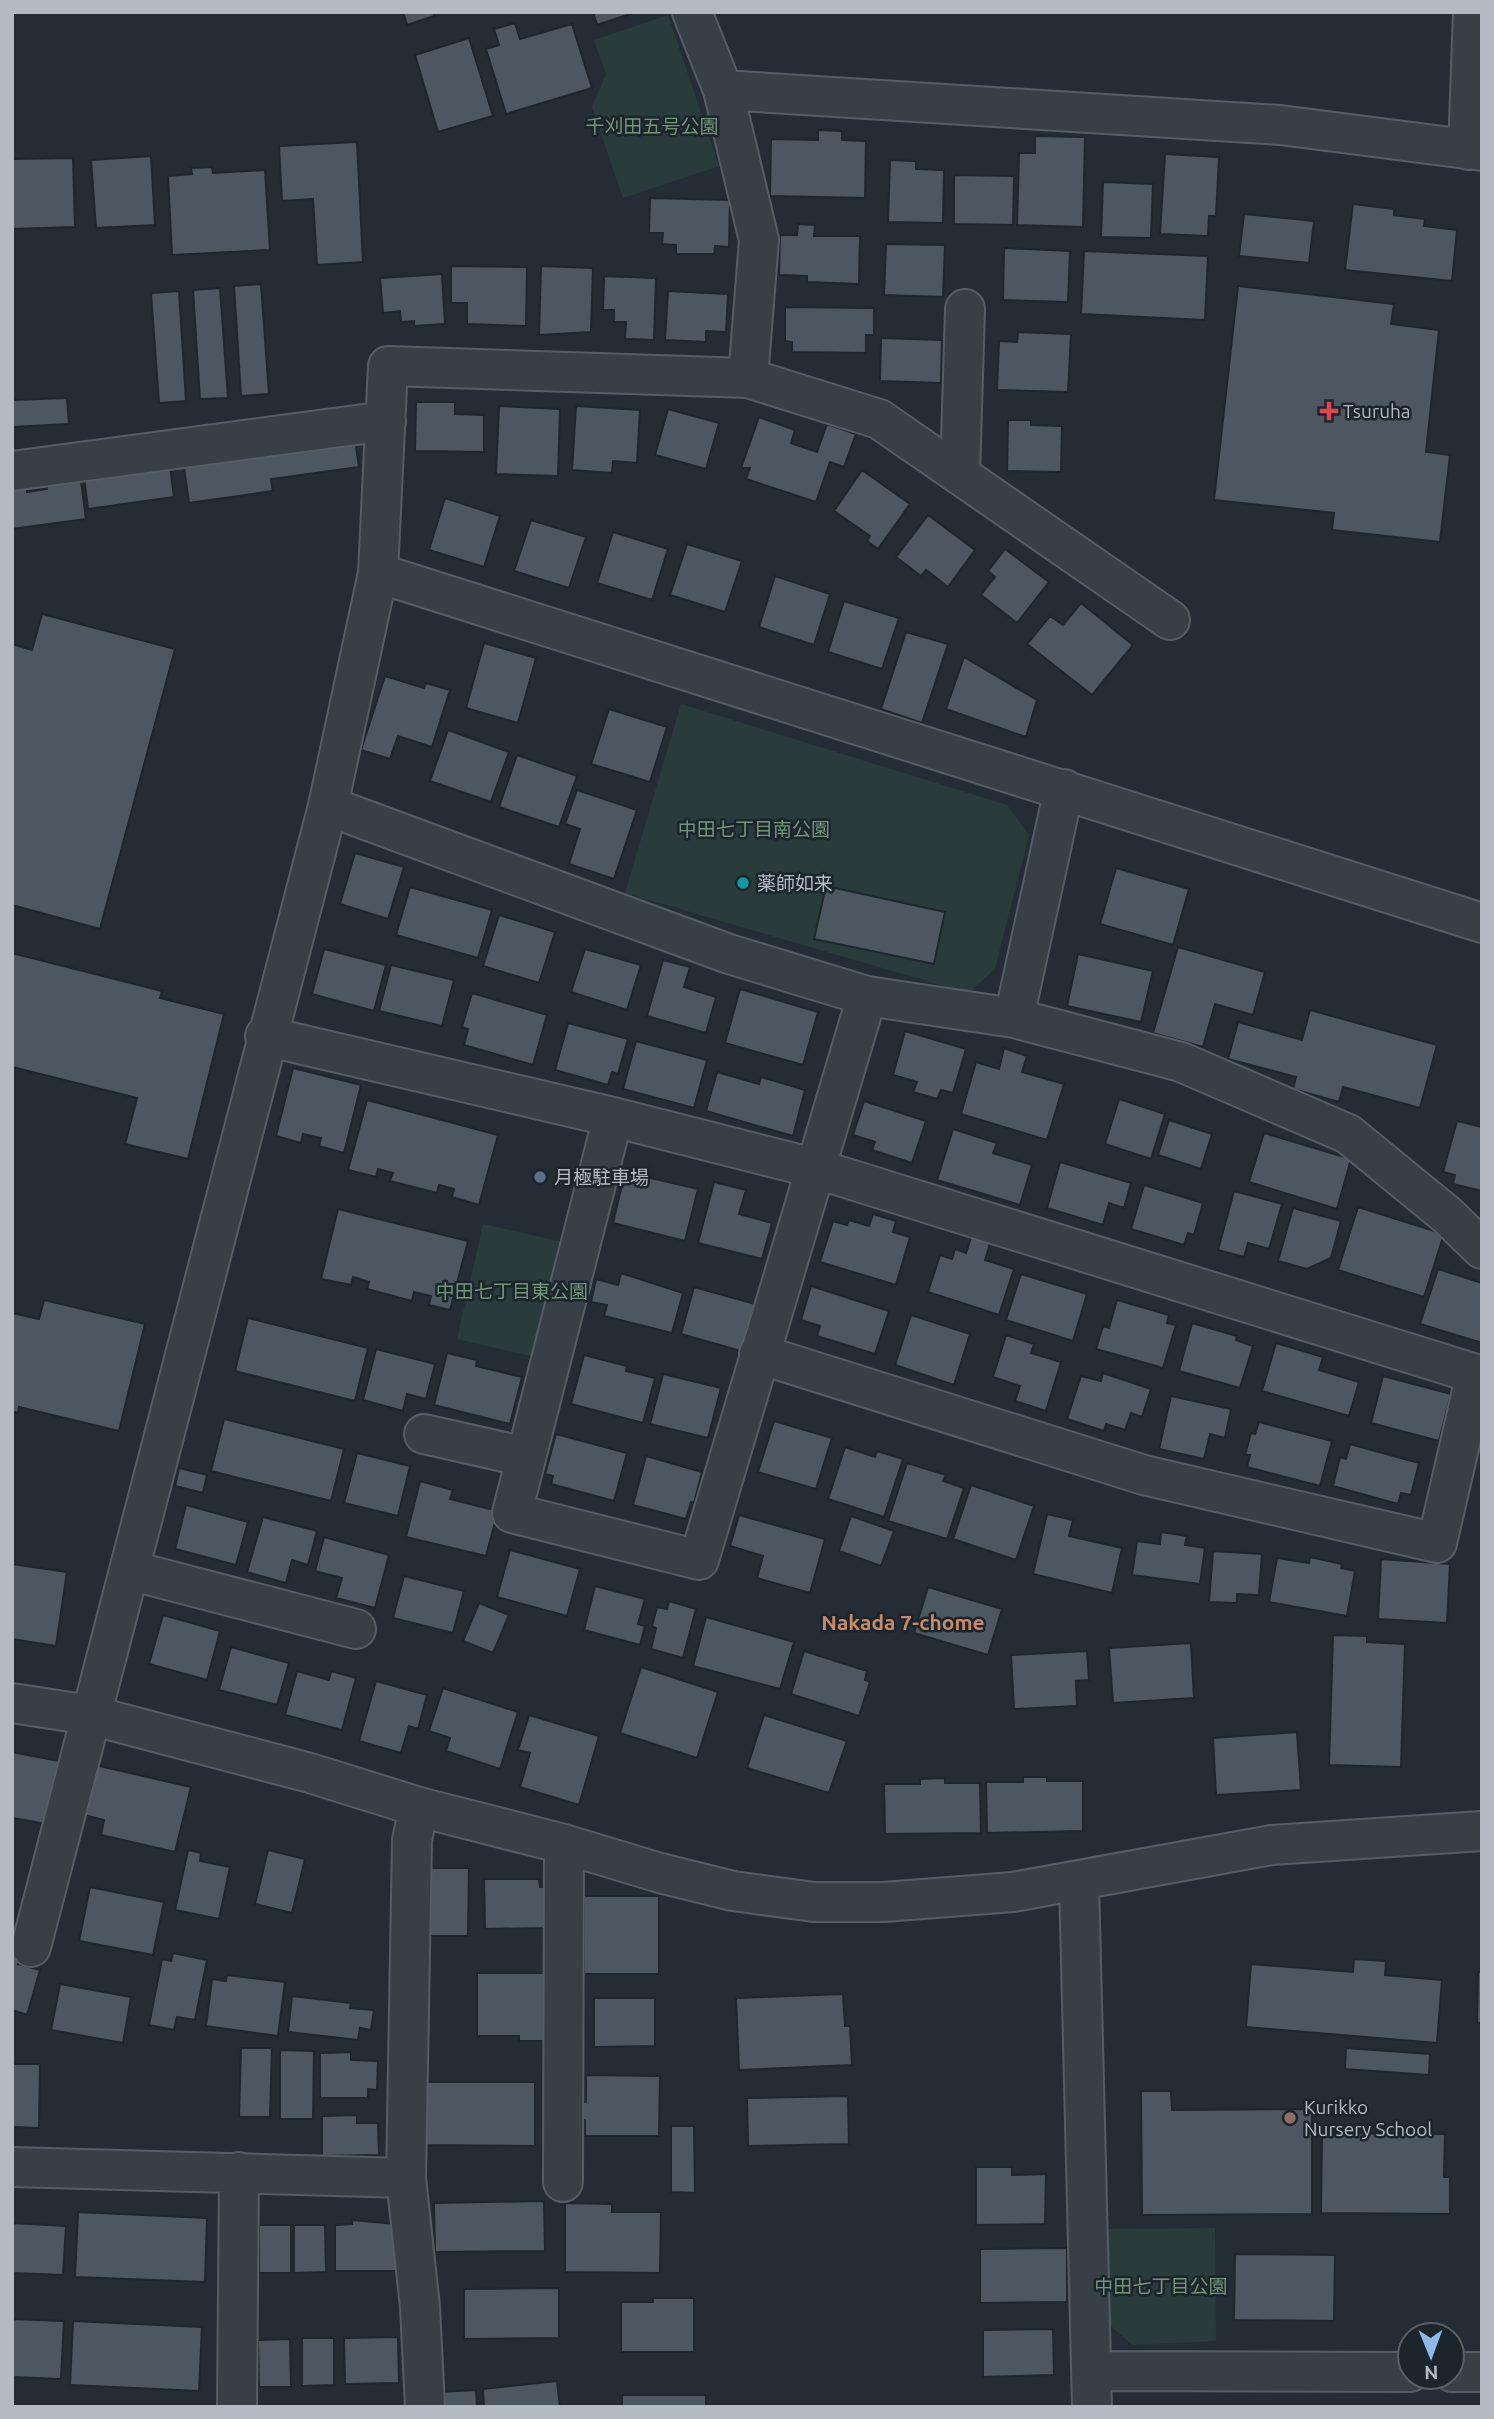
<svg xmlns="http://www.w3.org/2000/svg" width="1494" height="2419" font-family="Ubuntu,'Noto Sans JP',sans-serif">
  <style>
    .green { fill: #293c3b }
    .building { fill: #4c5762; stroke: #1e262e; stroke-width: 2 }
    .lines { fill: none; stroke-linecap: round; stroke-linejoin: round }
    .minor-casing { stroke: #555d65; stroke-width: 42 }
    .minor { stroke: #373f47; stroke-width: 38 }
    .health-dot { fill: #e0444e; stroke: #1c242c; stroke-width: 2.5 }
    .culture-dot { fill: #0f9aa8; stroke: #1c242c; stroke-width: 2.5 }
    .service-dot { fill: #5c6f8a; stroke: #1c242c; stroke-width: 2.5 }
    .education-dot { fill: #8d6e63; stroke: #1c242c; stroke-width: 2.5 }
    .labels { text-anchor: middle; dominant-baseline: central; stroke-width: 5; stroke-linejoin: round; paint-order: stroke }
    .park-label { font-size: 19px; fill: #739679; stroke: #1c242c }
    .poi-label { font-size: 19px; fill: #b2bac3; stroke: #1c242c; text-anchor: start }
    .neighbourhood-label { font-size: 21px; font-weight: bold; fill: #c78b69; stroke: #1c242c }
  </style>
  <rect width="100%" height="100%" fill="#242d36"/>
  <!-- green -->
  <path class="green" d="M668,15L719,166L623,198L592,107L606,74L594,40Z
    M681,704L1007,805L1029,835L995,969L968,993L625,893Z
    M483,1224L567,1243L540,1358L457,1339Z
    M1215,2228L1216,2341L1132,2345L1109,2324L1107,2229Z"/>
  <!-- building -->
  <path class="building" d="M403,12H433L434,16L407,25Z
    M593,12H636L597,25Z
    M515,23L520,39L572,24L592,88L506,114L486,49L499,45L494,29Z
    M469,38L493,116L438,132L415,55Z
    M818,130L842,131V140L866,141L865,198L770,196L771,139L818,140Z
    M1035,136L1085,137L1083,227L1017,225L1019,153H1035Z
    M357,142L363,262L317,265L313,199L282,201L279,146Z
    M1165,154L1219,157L1216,216H1209L1208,236L1160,234Z
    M151,156L155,225L96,228L91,160Z
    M73,158L75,227L12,229V159Z
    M890,160L916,161V169L944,170L943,223L888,222Z
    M212,167L213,173L265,170L270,250L172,255L168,176L192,174L191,168Z
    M954,175L1014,176L1013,225L954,224Z
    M1103,182L1153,184L1151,238L1101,237Z
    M650,198L730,200L729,247L715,246L714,254H676V245L662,244L663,233H649Z
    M1353,204L1394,209V215L1425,219L1424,226L1457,230L1452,281L1345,270Z
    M1244,214L1314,221L1309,263L1239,256Z
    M798,224L815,225L814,236H860L859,284L807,282V276L779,275L780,235H797Z
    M886,244L945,245L943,297L884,295Z
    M1004,248L1070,251L1068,302L1003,300Z
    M1084,251L1208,256L1205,320L1081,314Z
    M451,266L527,267L526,326L467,324V303H451Z
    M541,266L593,268L591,332L539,335Z
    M442,274L445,324L414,326V321L401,322L400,311L383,313L380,278Z
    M604,276L656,278L654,340L625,339L626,322H614V310H603Z
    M261,284L269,394L241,396L234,286Z
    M1238,286L1394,304L1391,324L1439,330L1426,452L1450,455L1440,542L1332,530L1334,513L1214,500Z
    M220,288L228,398L200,399L193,290Z
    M179,291L186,401L159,403L151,293Z
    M668,291L728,294L726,332L706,331V342L665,340Z
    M785,307L874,308V335H866V353L792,352V342L785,341Z
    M1018,332L1071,334L1068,392L997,390L999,341L1017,342Z
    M881,338L942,340L941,383L880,381Z
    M67,398L69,424L12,427V400Z
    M416,402H455V414L484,415V452L415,451Z
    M499,406L560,409L558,476L496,474Z
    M576,406L640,410L637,463L613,461L612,473L572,470Z
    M668,409L719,423L706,469L655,455Z
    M759,417L795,430L791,443L817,452L827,424L856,434L844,467L830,462L816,502L746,479L750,468H741Z
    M1008,420H1031V425L1062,426L1061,472L1007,471Z
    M354,432L359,467L271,479L273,491L189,503L182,455Z
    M168,451L174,497L88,509L82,462Z
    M862,470L910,504L878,549L867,541L870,536L834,511Z
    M80,473L86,519L12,529V482L26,480L27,492L47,489L46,477Z
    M445,498L500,516L484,567L429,550Z
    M928,515L975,550L948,587L926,570L921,576L896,557Z
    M531,520L586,537L569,588L514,571Z
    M613,532L668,549L652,600L597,583Z
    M687,544L742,561L725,612L670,595Z
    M1005,549L1049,582L1017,623L981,595L995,577L988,571Z
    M775,576L830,594L814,645L759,627Z
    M844,601L899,618L882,669L828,652Z
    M1081,603L1133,645L1092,695L1027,644L1050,616L1063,625Z
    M42,614L175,649L100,929L12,905V644L32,650Z
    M906,632L948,644L922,723L881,709Z
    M484,643L536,658L518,723L466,708Z
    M964,657L1037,700L1026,737L946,709Z
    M385,676L424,688L426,683L450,690L432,747L398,736L390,759L361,750Z
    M609,709L667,727L650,782L591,764Z
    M448,730L509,752L491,802L430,781Z
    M517,755L577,776L559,827L499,807Z
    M577,790L637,810L614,879L569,864L580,829L565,824Z
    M355,853L404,867L388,919L340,904Z
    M1116,868L1189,889L1173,945L1100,924Z
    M826,886L945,912L934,964L814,939Z
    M410,887L492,910L478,958L396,935Z
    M499,915L555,932L539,983L483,966Z
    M1178,947L1265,972L1253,1015L1215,1004L1203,1047L1153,1033Z
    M324,949L386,965L374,1011L312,994Z
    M585,949L641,965L627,1010L571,992Z
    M12,953L162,991L160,998L224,1014L188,1159L125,1144L137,1098L12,1067Z
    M1078,954L1153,971L1141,1022L1067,1006Z
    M663,960L690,967L684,987L716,997L706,1033L647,1016Z
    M391,965L454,980L442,1026L379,1011Z
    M740,989L818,1012L803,1065L725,1043Z
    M472,993L547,1015L533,1065L464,1045L468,1029L462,1027Z
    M1310,1010L1437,1045L1420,1108L1343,1087L1339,1102L1293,1089L1296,1077L1228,1059L1238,1022L1302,1040Z
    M568,1023L628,1039L618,1074L612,1072L608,1085L555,1070Z
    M905,1031L966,1049L953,1093L941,1090L937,1099L913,1092L917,1082L893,1075Z
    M636,1041L707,1060L694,1108L623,1089Z
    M1004,1048L1027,1056L1022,1072L1064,1084L1047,1140L961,1114L976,1062L999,1069Z
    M293,1068L361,1085L344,1153L319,1146L321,1138L303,1134L301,1143L276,1136Z
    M717,1072L759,1084L761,1077L805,1090L793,1136L706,1111Z
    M1119,1099L1165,1114L1151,1159L1105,1144Z
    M367,1100L498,1135L479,1205L452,1197L454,1189L439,1185L437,1193L390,1181L393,1173L378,1169L376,1177L348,1170Z
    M864,1101L926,1121L912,1163L872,1150L875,1142L853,1135Z
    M1169,1120L1212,1134L1201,1169L1158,1155Z
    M1457,1121L1482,1127V1191L1453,1184L1455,1175L1443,1172Z
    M953,1129L997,1143L993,1153L1032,1165L1020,1205L937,1180Z
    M1264,1133L1351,1159L1337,1209L1249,1182Z
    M1060,1162L1131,1183L1124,1208L1109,1203L1103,1225L1047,1208Z
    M625,1172L698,1189L685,1241L613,1223Z
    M714,1182L746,1190L739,1214L772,1223L762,1259L698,1243Z
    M1144,1185L1203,1203L1194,1235L1188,1233L1184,1245L1131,1229Z
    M1234,1191L1282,1204L1269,1249L1248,1243L1244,1257L1218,1250Z
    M1358,1207L1444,1234L1424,1297L1338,1270Z
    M1293,1208L1341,1221L1331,1258L1307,1269L1278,1261Z
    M338,1209L468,1241L450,1310L429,1305L431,1296L414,1292L412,1301L367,1289L369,1282L353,1277L351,1285L321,1279Z
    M873,1214L896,1221L893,1232L910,1237L896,1285L820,1262L833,1221L847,1225L849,1220L869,1226Z
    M972,1234L991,1240L985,1260L1014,1269L999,1315L928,1292L940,1255L952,1259L955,1249L966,1253Z
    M1438,1269L1482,1283V1343L1420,1324Z
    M621,1273L683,1293L672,1333L604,1316L607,1305L591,1302L596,1279L618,1285Z
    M1021,1274L1087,1294L1073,1341L1006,1320Z
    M811,1286L889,1311L875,1354L817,1336L820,1326L801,1320Z
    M694,1287L755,1304L741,1351L681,1334Z
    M44,1300L145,1324L119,1431L19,1407L18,1413L12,1411V1313L39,1319Z
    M1117,1300L1169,1315L1167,1323L1176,1325L1163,1368L1096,1349L1103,1326L1109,1328Z
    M911,1315L970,1334L954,1385L895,1365Z
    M248,1318L368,1348L355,1401L235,1371Z
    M1192,1323L1237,1336L1236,1340L1253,1346L1240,1388L1179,1371Z
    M1006,1335L1034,1344L1031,1353L1061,1362L1046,1411L1015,1401L1020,1386L993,1377Z
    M1276,1343L1323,1357L1319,1370L1359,1382L1349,1416L1262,1391Z
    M376,1349L435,1364L426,1399L407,1394L403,1411L363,1400Z
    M447,1353L477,1360L476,1366L522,1377L510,1424L434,1405Z
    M584,1355L627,1366L626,1371L655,1378L643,1423L571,1404Z
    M1103,1373L1151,1389L1142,1417L1131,1413L1125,1430L1106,1424L1104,1431L1067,1419L1081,1376L1101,1381Z
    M663,1374L721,1388L708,1438L650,1424Z
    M1383,1376L1451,1394L1439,1441L1371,1423Z
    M1171,1396L1231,1409L1225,1438L1210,1434L1204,1459L1159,1449Z
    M224,1419L344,1449L331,1501L211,1471Z
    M774,1421L832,1438L816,1489L758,1472Z
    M1259,1422L1332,1441L1320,1486L1247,1467L1250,1455H1245L1251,1433L1255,1434Z
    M556,1434L627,1453L614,1501L551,1484L553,1476L545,1474Z
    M1350,1444L1419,1463L1411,1495L1401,1493L1398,1504L1333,1486L1340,1457L1346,1459Z
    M845,1447L875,1457L877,1451L903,1459L884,1517L828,1499Z
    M357,1453L410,1466L398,1516L344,1503Z
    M646,1456L702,1472L694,1503L691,1502L686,1519L633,1505Z
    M907,1463L946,1475L943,1481L964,1488L947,1539L888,1521Z
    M179,1468L207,1475L203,1493L175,1486Z
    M420,1481L453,1490L450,1499L498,1511L486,1556L406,1537Z
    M971,1485L1034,1506L1016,1560L953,1539Z
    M186,1505L248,1522L236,1565L175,1549Z
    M1047,1514L1073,1520L1069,1536L1122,1548L1112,1593L1033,1574Z
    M739,1515L825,1539L810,1593L757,1578L763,1556L730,1546Z
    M851,1516L894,1531L881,1566L839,1551Z
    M263,1517L317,1531L308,1565L292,1560L286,1583L247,1572Z
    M1161,1532L1187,1536L1185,1545L1205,1548L1200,1584L1132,1575L1137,1541L1160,1544Z
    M324,1537L389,1555L375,1608L336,1598L342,1578L315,1571Z
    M510,1550L580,1569L567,1616L497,1597Z
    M1213,1551L1262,1554L1259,1595L1237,1594V1603L1209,1602Z
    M1310,1557L1342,1564L1341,1568L1355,1571L1347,1616L1269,1602L1277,1558L1309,1563Z
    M1381,1559L1450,1564L1447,1623L1378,1619Z
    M12,1564L67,1572L56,1646L12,1639Z
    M404,1576L464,1591L453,1633L393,1618Z
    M595,1586L645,1599L638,1624L645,1626L640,1645L584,1630Z
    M928,1587L1002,1609L988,1655L914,1633Z
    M669,1601L696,1609L683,1658L651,1649L656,1628L652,1626L657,1607L667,1609Z
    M479,1603L509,1615L493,1653L463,1641Z
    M163,1615L220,1631L207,1680L149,1664Z
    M706,1617L794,1642L780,1689L693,1666Z
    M1333,1635L1367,1636V1642L1405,1644L1401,1767L1329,1765Z
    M1191,1643L1194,1698L1113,1703L1109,1648Z
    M231,1647L289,1663L277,1705L219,1690Z
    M804,1651L867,1671L865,1680L870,1682L859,1716L791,1694Z
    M1087,1651L1089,1680L1076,1681L1077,1706L1014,1709L1011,1655Z
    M641,1667L718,1692L697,1758L620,1733Z
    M297,1671L329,1680L331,1671L356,1678L342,1730L285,1715Z
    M376,1681L427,1695L418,1729L409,1726L401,1753L359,1741Z
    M443,1688L518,1712L500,1769L446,1751L450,1738L429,1731Z
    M529,1715L599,1736L579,1805L520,1787L530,1753L518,1750Z
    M764,1715L847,1741L829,1793L747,1768Z
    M1297,1732L1301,1790L1216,1795L1213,1738Z
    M12,1752L59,1761L47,1824L12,1818Z
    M95,1765L191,1787L175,1852L101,1835L104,1820L84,1815Z
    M1023,1777H1047V1781H1083V1831L987,1833L986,1782H1023Z
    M945,1778V1783H980L981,1833L885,1834L884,1784H920V1779Z
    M188,1850L201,1853L200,1861L230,1867L219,1919L175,1910Z
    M268,1850L305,1859L292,1913L255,1904Z
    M426,1868H469L468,1936H427Z
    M484,1879H539L540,1887H548V1928L485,1929Z
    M90,1887L164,1902L153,1955L79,1941Z
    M584,1896H659V1974H584Z
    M173,1953L207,1960L195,2020L177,2017L174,2030L149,2025L162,1959L171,1961Z
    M12,1954L20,1956L18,1964L40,1970L27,2015L12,2010Z
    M1354,1959L1386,1961L1385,1975L1442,1980L1437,2043L1246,2027L1251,1964L1353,1972Z
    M1478,1972H1482V2023H1477Z
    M477,1973H551V2041H519V2036H477Z
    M227,1975L285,1982L278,2036L206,2026L212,1979L226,1981Z
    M60,1984L131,1997L123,2043L51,2030Z
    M843,1994L845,2026H850L852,2065L739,2070L736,1998Z
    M292,1996L351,2003L350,2008L374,2010L371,2030L360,2028L358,2040L288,2032Z
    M594,1998H655V2046L594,2047Z
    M241,2048H272L270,2117H239Z
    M1346,2048L1430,2054L1429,2075L1345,2069Z
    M280,2050L314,2051L313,2119H280Z
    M351,2052V2060L378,2061L377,2090L368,2089V2098H320V2053Z
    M12,2064H40L39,2128L12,2127Z
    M586,2075L660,2076L659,2136H585V2120L578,2119L579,2101L586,2102Z
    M423,2082H535V2146L422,2145Z
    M1141,2091H1171L1172,2110L1312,2109V2214L1142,2215Z
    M848,2096L849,2144L748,2146L747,2098Z
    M357,2115V2123H378L379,2155L322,2156V2116Z
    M671,2126H694L695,2193L671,2192Z
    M1322,2133L1445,2134L1444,2177H1450V2214L1321,2213Z
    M976,2167H1012V2175L1046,2174L1045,2224L976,2225Z
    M544,2201L545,2251L435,2252L434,2203Z
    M565,2203L612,2204V2212H661L660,2273L565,2272Z
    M78,2212L207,2218L205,2282L75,2277Z
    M352,2220L396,2224V2271H335V2225L352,2224Z
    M12,2223L66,2226L63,2275L12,2273Z
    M259,2225H291V2273H259Z
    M294,2225H325L326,2272L294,2273Z
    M1067,2248V2302L980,2303V2249Z
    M1235,2254L1335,2255L1334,2321L1234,2320Z
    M559,2288V2338L464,2339V2289Z
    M653,2298H694V2352H621V2302H653Z
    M12,2319L64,2321L61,2379L12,2377Z
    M73,2321L202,2327L199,2391L70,2385Z
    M1053,2329L1054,2375L983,2377V2330Z
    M398,2337L399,2383L345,2384L344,2338Z
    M302,2338H334V2385L302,2386Z
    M290,2339L291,2387H259L258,2340Z
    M557,2381L560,2407H484L483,2389Z
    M476,2390L477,2407H440L439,2392Z
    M622,2395H706V2407H622Z"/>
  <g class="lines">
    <!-- minor casing -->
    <g class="minor-casing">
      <path id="minor" d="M692,12L723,90L759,240L748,378
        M723,90L1280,125L1482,151
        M1468,150L1473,12
        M12,471L386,421
        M960,475L965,309
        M378,573L1482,923
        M328,806L729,954L867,996L1014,1018L1181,1062L1348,1134L1447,1215L1482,1249
        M1014,1018L1064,789
        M265,1036L613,1117L814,1168L1476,1374L1437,1543L1144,1475L759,1354
        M613,1117L512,1513L699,1560L867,996
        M424,1434L526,1457
        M129,1570L356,1629
        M12,1703L90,1715L310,1773L419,1807L564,1844L660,1873L733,1891L814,1902H884L1013,1892L1272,1845L1482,1831
        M419,1807L412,1840L406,2178L420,2307L425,2407
        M1079,1881L1092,2407
        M31,1947L328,806L378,573L388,366L748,378L879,419L1170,620
        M12,2167L406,2178
        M563,2182L564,1844
        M1092,2371L1410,2372
        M1452,2372H1482
        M237,2407L239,2172"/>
    </g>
    <!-- minor -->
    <use href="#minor" class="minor"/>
  </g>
  <!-- markers -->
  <path class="health-dot" d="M1325.5 400.5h7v7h7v7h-7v7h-7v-7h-7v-7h7z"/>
  <circle class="culture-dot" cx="743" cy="883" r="7"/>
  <circle class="service-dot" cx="540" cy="1177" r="7"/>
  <circle class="education-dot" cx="1290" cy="2118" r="7"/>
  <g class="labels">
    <!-- park labels -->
    <g class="park-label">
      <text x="652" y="126">千刈田五号公園</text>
      <text x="754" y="829">中田七丁目南公園</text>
      <text x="512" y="1291">中田七丁目東公園</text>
      <text x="1161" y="2286">中田七丁目公園</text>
    </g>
    <!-- poi labels -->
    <g class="poi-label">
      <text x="1343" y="411">Tsuruha</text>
      <text x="757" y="883">薬師如来</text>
      <text x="554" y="1177">月極駐車場</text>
      <text x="1304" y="2107">Kurikko<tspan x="1304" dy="22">Nursery School</tspan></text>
    </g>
    <!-- neighbourhood labels -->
    <g class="neighbourhood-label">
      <text x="903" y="1622">Nakada 7-chome</text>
    </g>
  </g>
  <!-- border -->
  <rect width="1494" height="2419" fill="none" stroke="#b2bac3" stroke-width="28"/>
  <!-- north arrow -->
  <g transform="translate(1431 2356) rotate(179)"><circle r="33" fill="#1c242c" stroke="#586068" stroke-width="2"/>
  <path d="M0-5L12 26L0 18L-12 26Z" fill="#8fb9eb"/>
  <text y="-10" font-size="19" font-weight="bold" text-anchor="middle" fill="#b2bac3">N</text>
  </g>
</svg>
